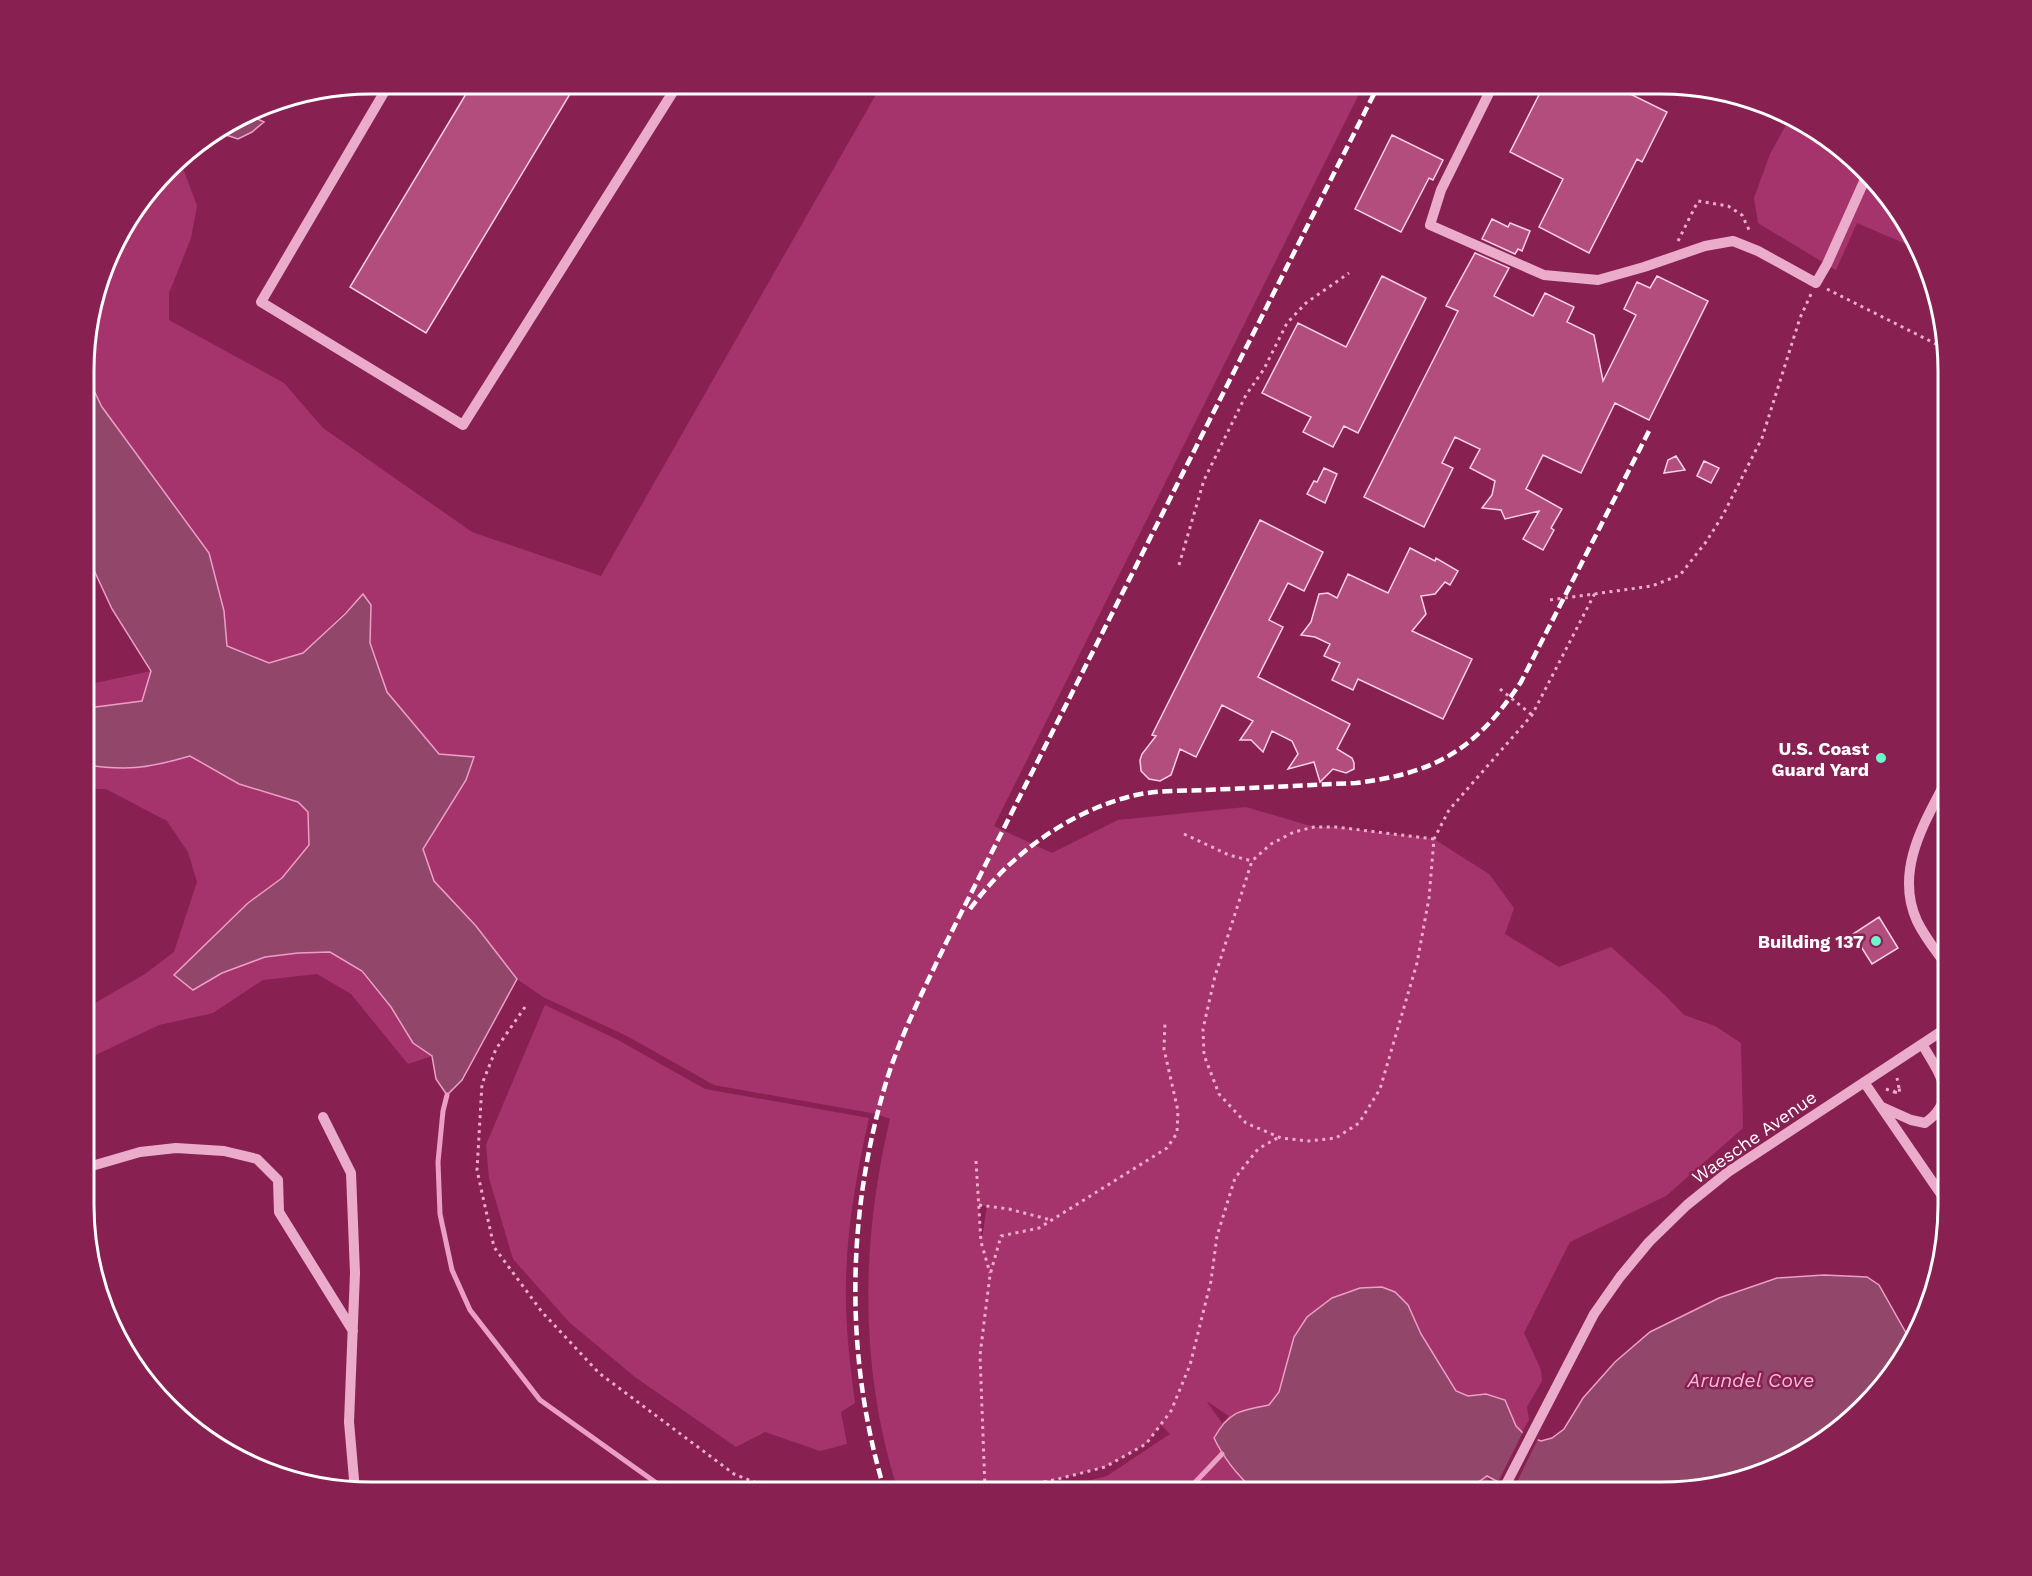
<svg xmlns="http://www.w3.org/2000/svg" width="2032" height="1576" font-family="'Work Sans',sans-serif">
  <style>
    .green { fill: #a6346c; fill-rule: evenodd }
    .water { fill: #91466a; stroke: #ec9fc6; stroke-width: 1.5 }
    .pier { fill: #882152 }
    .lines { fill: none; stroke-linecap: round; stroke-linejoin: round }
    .stream { stroke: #ec9fc6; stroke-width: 5 }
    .building { fill: #b24d7e; stroke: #f8d0e4; stroke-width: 1.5 }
    .path { stroke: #eaacca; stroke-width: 3; stroke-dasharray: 3 4.5; stroke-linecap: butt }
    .minor { stroke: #eaacca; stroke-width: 10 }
    .rail { stroke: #fff; stroke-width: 4.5; stroke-dasharray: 10 4.5; stroke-linecap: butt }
    .poi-dot { fill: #6df7ca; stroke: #882152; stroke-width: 2 }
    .labels { text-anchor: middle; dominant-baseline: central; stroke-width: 5; stroke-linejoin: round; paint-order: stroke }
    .poi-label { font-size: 18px; font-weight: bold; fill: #fff; stroke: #882152; text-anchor: end }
    .street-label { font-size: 18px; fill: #fff; stroke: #882152 }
    .water-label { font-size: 20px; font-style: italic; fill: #f2b7d4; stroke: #882152 }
    .rim { fill: none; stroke: #fff; stroke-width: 3 }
  </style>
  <rect width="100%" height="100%" fill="#882152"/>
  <!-- green -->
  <path class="green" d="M882,84H1364L994,826L1052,853L1118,820L1246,807L1314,827H1336L1434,839L1489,874L1514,908L1505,934L1559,967L1611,947L1667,997L1684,1015L1715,1026L1741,1043L1743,1128L1666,1196L1570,1242L1524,1333L1541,1370L1542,1381L1527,1407L1529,1420L1522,1432L1516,1426L1505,1400L1486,1394L1468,1396L1456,1391L1421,1334L1408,1305L1395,1292L1382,1287L1365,1492H1043L1107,1476L1170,1434L1161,1425L1146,1444L1105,1467L1058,1479L1008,1489H985L984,1480L901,1490L897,1488C859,1366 861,1242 890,1119L877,1114L714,1085L627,1036L543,997L517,979L476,926L434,881L423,849L465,780L473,757L439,754L387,692L369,643L371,605L363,594L303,653L269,663L227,646L86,374L87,334L122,228L177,162L184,171L197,206L191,238L169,293V320L284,383L323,428L472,532L601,576ZM988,1200L982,1238H981L979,1206H986ZM1207,1402H1208L1229,1416L1222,1423Z
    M1790,118L1850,155L1918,245L1920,250L1857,223L1836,270L1758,223L1754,198L1770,154Z
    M151,671L142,701L88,708L86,710V685Z
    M190,756L239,784L298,802L308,812L309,845L282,878L248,903L174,975L194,990L222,973L265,957L298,953L330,952L359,969L394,1012L413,1043L432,1056L408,1064L351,994L317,974L263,980L213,1013L159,1025L85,1060V1009L145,974L174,952L197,882L188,852L167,821L106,789H86V765C128,771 150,769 190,756Z
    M545,1005L618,1040L705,1089L869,1118C855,1180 844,1244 846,1308C847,1340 851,1372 855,1403L841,1412L847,1444L820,1451L765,1432L736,1447L635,1377L569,1322L513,1259L489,1178L486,1145Z
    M1487,1476L1493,1492H1470L1473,1486Z"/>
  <!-- water -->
  <path class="water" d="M251,116L264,122L252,132L238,139L220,133Z
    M86,374L102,407L209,553L224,611L227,646L269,663L303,653L345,614L363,594L371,605L370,643L387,692L439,754L474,757L466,780L423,849L434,881L476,926L517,979L462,1080L447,1095L436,1079L432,1056L413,1043L391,1007L362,971L330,952L298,953L265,957L222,973L193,990L174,975L248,903L282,878L309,845L308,812L298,802L239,784L190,756C149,768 128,771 86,765V710L88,708L142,701L151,671L112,609L86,553Z
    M1824,1275L1867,1277L1879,1285L1910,1340L1877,1394L1787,1462L1660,1492H1517L1487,1476L1473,1486L1470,1492H1256C1238,1476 1224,1459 1214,1438C1229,1411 1241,1410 1269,1405L1279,1392L1294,1337L1307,1317L1332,1298L1360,1288L1382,1287L1395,1292L1408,1305L1421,1334L1456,1391L1468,1396L1486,1394L1505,1400L1516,1426L1525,1435L1541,1441L1552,1438L1564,1429L1583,1398L1615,1362L1650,1332L1719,1298L1777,1278Z"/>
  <!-- pier -->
  <path class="pier" d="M1524,1430L1539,1437L1512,1492L1497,1484Z"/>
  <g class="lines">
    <!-- stream -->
    <path class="stream" d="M447,1095L443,1111L438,1162L440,1214L452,1270L470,1310L540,1400L669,1492
      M1186,1492L1222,1454"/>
  </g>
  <!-- building -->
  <path class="building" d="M472,84H576L426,333L350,287Z
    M1544,85H1612L1667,112L1642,162L1637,159L1589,253L1539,227L1563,179L1510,152Z
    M1392,135L1443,160L1433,180L1429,178L1401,232L1355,209Z
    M1492,219L1508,227L1510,223L1530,231L1522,251L1518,249L1515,254L1482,239Z
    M1475,253L1509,268L1494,296L1533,316L1545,293L1574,307L1567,322L1594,335L1603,381L1636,315L1624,309L1637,282L1650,288L1657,276L1708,301L1649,420L1615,403L1581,473L1543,455L1526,489L1562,509L1551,528L1554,530L1543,550L1523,539L1539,511L1505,519L1501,510L1482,508L1492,495L1495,481L1470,468L1480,449L1455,437L1442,463L1453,468L1424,527L1364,497L1458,311L1446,306Z
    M1382,276L1426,298L1358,433L1344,426L1333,447L1303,432L1311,417L1262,393L1298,323L1346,347Z
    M1676,456L1685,470L1664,473L1668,460Z
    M1704,461L1719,468L1711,483L1697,476Z
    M1324,468L1337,474L1325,503L1307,494L1314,481L1317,482Z
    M1260,520L1323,552L1304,591L1288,583L1269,620L1283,627L1258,677L1350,724L1337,749L1352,758L1354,763V769L1346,773L1333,769L1320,782L1314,762L1288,769L1298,754L1292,741L1272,731L1263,752L1251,740H1240L1253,721L1222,705L1196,757L1180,749L1171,775L1160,781L1149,779L1141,771L1140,760L1142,754L1156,736L1152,735Z
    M1410,548L1435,561L1436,558L1458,571L1450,585L1445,582L1435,594L1421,596L1426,614L1412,631L1472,659L1443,719L1358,679L1353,690L1332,680L1340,663L1324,656L1330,644L1315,637L1301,635L1311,622L1319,594L1328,593L1337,598L1348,574L1388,593Z
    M1879,917L1898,948L1872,964L1853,934Z"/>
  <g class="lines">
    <!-- path -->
    <path class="path" d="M1678,241L1698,201L1728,206L1742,215L1750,232
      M1827,289L1938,345
      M1179,565L1204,480L1246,395L1264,369L1287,323L1306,303L1349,273
      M1550,600L1652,586L1680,575L1706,542L1723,515L1762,438L1800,318L1811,294
      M1500,689L1532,715
      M1184,834L1229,855L1252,861
      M1434,839L1336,827H1314L1294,832L1271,844L1252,861L1215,976L1203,1029L1204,1055L1219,1094L1246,1123L1281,1138L1308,1141L1336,1138L1359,1123L1380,1089L1417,963L1429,898L1434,839L1449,810L1532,715L1595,593
      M525,1007L496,1049L482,1084L477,1170L494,1247L542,1312L599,1373L734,1474L779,1492
      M1886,1089L1894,1092L1899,1088L1897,1078
      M1894,1092L1900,1093L1899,1088
      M976,1161L981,1242L990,1273
      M979,1205L1009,1209L1051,1220
      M985,1489L980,1355L990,1275L1001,1236L1039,1228L1167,1148L1177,1133L1178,1111L1164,1049L1165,1022
      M962,1492L1008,1489L1058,1479L1105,1467L1146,1444L1171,1411L1190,1365L1211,1281L1217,1236L1235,1178L1258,1149L1279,1137"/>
    <!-- minor -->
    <path class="minor" d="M389,84L261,302L463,425L678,84
      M1493,85L1441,190L1430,225L1544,275L1598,280L1644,267L1705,246L1733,241L1758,251L1816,283L1827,264L1866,177
      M1948,968C1938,953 1925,938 1917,921C1894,870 1925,822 1948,777
      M1864,1082L1947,1203
      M1882,1107L1911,1120L1925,1123C1960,1098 1939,1073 1922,1044
      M323,1117L351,1173L355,1273L349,1422L355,1491
      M85,1168L140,1152L176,1148L224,1151L257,1159L278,1180L279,1212L353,1331
      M1502,1492L1594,1314L1620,1277L1649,1242L1687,1205L1728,1172L1948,1027"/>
    <!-- rail -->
    <path class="rail" d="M970,909C1008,857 1065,814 1128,797C1152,790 1180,791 1205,790C1256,788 1306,785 1356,783C1437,773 1476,749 1521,682L1650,429
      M885,1492C844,1357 846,1211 888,1076C903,1030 925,987 946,943L1379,84"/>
  </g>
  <!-- markers -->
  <g class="poi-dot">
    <circle cx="1881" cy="758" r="6"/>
    <circle cx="1876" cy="941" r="6"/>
  </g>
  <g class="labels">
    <!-- poi labels -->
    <g class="poi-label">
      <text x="1869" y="748">U.S. Coast<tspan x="1869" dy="21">Guard Yard</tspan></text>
      <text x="1864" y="941">Building 137</text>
    </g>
    <!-- street labels -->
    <g class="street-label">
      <text transform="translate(1754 1137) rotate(-35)">Waesche Avenue</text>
    </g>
    <!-- water labels -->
    <g class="water-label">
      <text x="1751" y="1380">Arundel Cove</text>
    </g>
  </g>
  <!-- crop -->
  <path d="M0 0H2032V1576H0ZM371 94H1661A277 277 0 0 1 1938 371V1205A277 277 0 0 1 1661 1482H371A277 277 0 0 1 94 1205V371A277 277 0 0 1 371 94Z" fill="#882152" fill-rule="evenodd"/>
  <path class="rim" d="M371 94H1661A277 277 0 0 1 1938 371V1205A277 277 0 0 1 1661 1482H371A277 277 0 0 1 94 1205V371A277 277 0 0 1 371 94Z"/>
</svg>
